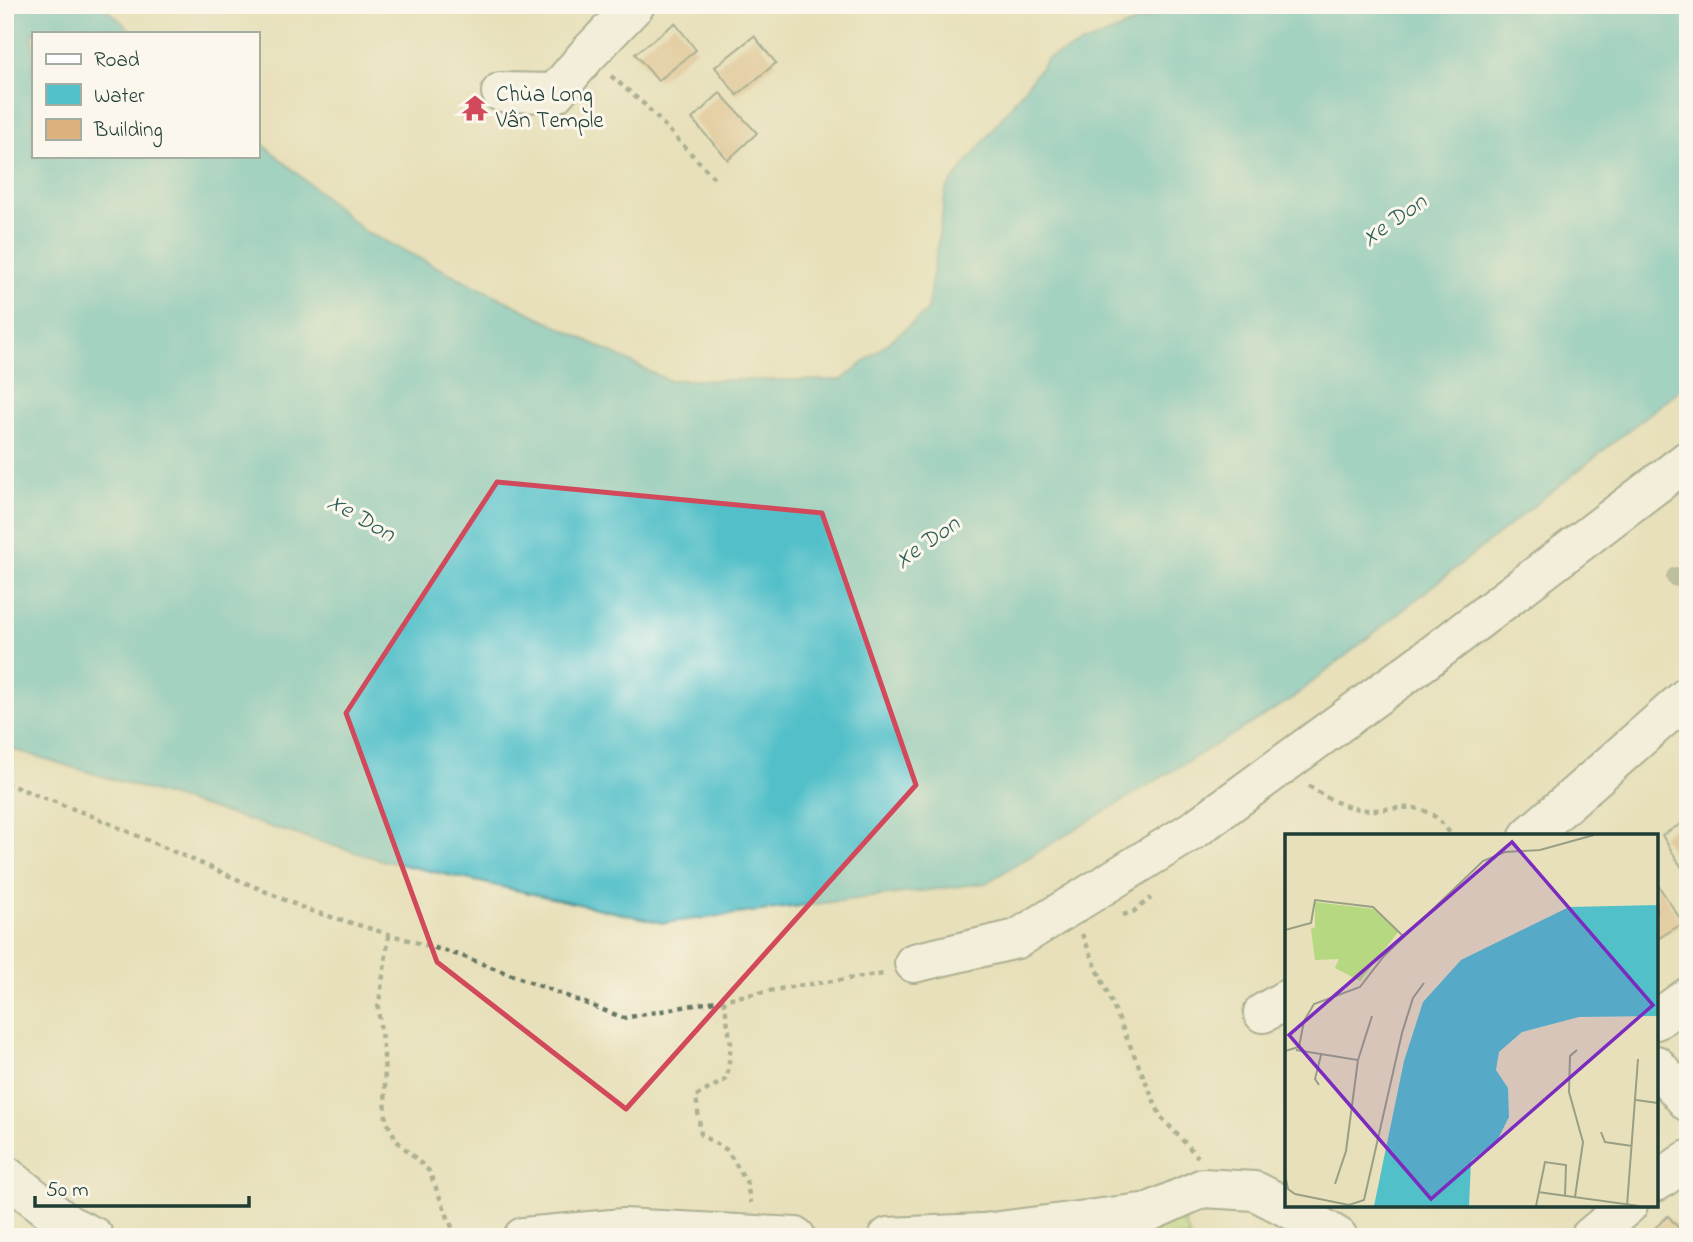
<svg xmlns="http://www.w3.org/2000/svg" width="1693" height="1242" font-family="'Indie Flower',sans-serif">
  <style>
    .green { fill: #b5d880; stroke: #6a8a5a; stroke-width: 2 }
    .water { fill: #52c0c9; stroke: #387e7e; stroke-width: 2 }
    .building { fill: #ddb17d }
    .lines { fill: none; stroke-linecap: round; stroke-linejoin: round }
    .minor-casing { stroke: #657663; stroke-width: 42 }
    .path { stroke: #657663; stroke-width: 4.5; stroke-dasharray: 5 5; stroke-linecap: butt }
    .minor { stroke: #fff; stroke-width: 38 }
    .tree { fill: #8a9779 }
    .marked { fill: none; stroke: #d1495b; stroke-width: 5; stroke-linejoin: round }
    .labels { text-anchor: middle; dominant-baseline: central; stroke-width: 6; stroke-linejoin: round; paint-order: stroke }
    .poi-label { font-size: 23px; fill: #1f3d34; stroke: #fbf7ec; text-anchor: start }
    .water-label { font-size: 24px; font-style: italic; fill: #2c5e59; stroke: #fbf7ec }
    .inset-road { fill: none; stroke: #989f84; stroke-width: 2 }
    .view { fill: #7b2cbf; fill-opacity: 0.15; stroke: #7b2cbf; stroke-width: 3.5 }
    .inset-edge { fill: none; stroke: #1f3d34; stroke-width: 3.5 }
  </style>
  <rect width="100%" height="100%" fill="#fbf7ec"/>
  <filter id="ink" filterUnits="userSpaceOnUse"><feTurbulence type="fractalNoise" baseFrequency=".0143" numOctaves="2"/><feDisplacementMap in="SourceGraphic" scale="14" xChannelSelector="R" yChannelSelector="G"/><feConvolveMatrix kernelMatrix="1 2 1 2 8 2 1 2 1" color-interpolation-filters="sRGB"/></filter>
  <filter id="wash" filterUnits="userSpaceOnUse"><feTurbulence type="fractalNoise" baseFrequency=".00686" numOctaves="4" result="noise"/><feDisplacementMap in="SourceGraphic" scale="28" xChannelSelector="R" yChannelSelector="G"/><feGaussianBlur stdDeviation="1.57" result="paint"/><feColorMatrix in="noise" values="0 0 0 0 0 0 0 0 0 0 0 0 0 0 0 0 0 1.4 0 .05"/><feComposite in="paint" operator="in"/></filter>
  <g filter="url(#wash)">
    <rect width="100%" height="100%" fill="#e8e0ba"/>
    <!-- green -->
    <path class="green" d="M1181,1215L1190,1237H1041Z"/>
    <!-- water -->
    <path class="water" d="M5,5H102L134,33H33V156H257V139L364,231L667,380H842L927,311L946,190L1048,58L1177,6L1378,9L1382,5H1688V383L1290,700L986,883L663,923L381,860L5,747Z"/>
    <g id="blocks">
      <!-- building -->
      <path class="building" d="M675,23L696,50L658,81L635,54Z
        M754,36L776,63L737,95L715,67Z
        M720,93L757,133L728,160L692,119Z
        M1688,820V878L1662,835Z
        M1656,882L1683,923L1656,940Z
        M1668,1216L1687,1237H1645Z"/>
    </g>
  </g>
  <g filter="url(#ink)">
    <use href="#blocks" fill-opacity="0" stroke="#657663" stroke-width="2"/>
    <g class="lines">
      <!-- minor casing -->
      <g class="minor-casing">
        <path id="minor" d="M501,92L555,93L587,55L635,5
          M1529,836L1688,696
          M914,963L1017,939L1195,829L1435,653L1688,460
          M1263,1013L1287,999
          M1656,1020L1688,997
          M1656,1065L1688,1102
          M5,1175L69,1225L94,1237
          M1656,1182L1688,1160
          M523,1237L623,1228L796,1237
          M888,1237L983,1233L1149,1212L1203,1188L1255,1191L1298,1213L1338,1237
          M1590,1237L1628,1205"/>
      </g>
      <!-- path -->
      <path class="path" d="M611,76L645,105L716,180
        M5,783L92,816L308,910L462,956L624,1018L796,986L884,974
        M1309,786C1323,796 1341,806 1359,809C1384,814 1411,799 1434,816C1441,821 1447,830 1453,836
        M1123,915L1133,912L1151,898
        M1082,934L1161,1117L1198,1157
        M389,935L378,1009L384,1055L386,1120L397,1141L429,1171L456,1237
        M724,1000L731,1044L727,1079L696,1096L701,1135L727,1150L746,1181L751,1203"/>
      <!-- minor -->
      <use href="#minor" class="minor"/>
    </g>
    <!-- trees -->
    <circle class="tree" cx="1676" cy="577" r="10"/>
  </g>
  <!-- marked area -->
  <path d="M0 0H1693V1242H0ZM497,482L822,513L916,785L626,1109L437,962L346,713Z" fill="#e8e0ba" fill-opacity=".55" fill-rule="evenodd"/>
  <path class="marked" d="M497,482L822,513L916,785L626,1109L437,962L346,713Z"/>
  <!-- icons -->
  <defs>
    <g id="temple-bare" transform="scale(2.1)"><path d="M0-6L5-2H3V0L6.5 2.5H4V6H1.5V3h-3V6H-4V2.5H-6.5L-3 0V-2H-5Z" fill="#d1495b" stroke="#fbf7ec" stroke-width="2.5" paint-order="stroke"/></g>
  </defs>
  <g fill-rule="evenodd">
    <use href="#temple-bare" x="475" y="108"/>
  </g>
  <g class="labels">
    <!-- poi labels -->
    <g class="poi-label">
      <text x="496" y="95">Chùa Long<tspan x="496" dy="26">Vân Temple</tspan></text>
    </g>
    <!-- water labels -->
    <g class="water-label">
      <text transform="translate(1395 221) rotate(-35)">Xe Don</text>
      <text transform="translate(361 519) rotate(30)">Xe Don</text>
      <text transform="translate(928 543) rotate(-35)">Xe Don</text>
    </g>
  </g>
  <!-- overview -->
  <g transform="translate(1285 834)">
    <rect width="373" height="373" fill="#e8e0ba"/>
    <path d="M30,68L88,75L113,98L75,147L50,134L54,125L30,126L26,95L30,93Z" fill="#b5d880"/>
    <path d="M373,71V182L294,183L237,198L214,218L211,236L223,254L224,283L213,305L186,327L184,372H89L119,227L138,168L176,126L284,73Z" fill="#52c0c9"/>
    <path class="inset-road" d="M0,96L26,89L30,66L88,73L119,103M11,216L73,226L61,317L50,350M0,217L14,213L19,187L29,170L75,153L99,122L198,27L220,18L255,16L309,1M73,226L87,182M34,251L30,245L36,221M351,266L373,269M316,298L320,308L347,312M0,341L3,355L10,360L64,371L79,366L117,199L128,164L139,149M253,358L354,372M290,363L298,308L284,258L285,222L292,216M251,372L260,328L281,331L280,362M342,372L353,225"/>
    <path class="view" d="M227,8L368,171L146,365L4,201Z"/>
    <rect width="373" height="373" class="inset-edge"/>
  </g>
  <!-- margin -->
  <rect width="1693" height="1242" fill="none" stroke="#fbf7ec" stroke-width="28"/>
  <!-- legend -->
  <rect x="32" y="32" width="228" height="126" fill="#fbf7ec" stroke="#a3ada2" stroke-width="2"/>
  <rect x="46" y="54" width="35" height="10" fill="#ffffff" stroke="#a3ada2" stroke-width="2"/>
  <text x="94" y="66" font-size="21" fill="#1f3d34">Road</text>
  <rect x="46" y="84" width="35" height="21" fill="#52c0c9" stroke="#a3ada2" stroke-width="2"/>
  <text x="94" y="102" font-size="21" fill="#1f3d34">Water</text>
  <rect x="46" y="119" width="35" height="21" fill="#ddb17d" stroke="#a3ada2" stroke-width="2"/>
  <text x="94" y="136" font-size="21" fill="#1f3d34">Building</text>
  <!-- scale -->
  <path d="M35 1196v10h214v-10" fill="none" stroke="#1f3d34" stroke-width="3.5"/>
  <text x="46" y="1196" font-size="21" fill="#1f3d34" stroke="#fbf7ec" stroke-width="5" paint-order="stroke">50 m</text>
</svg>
